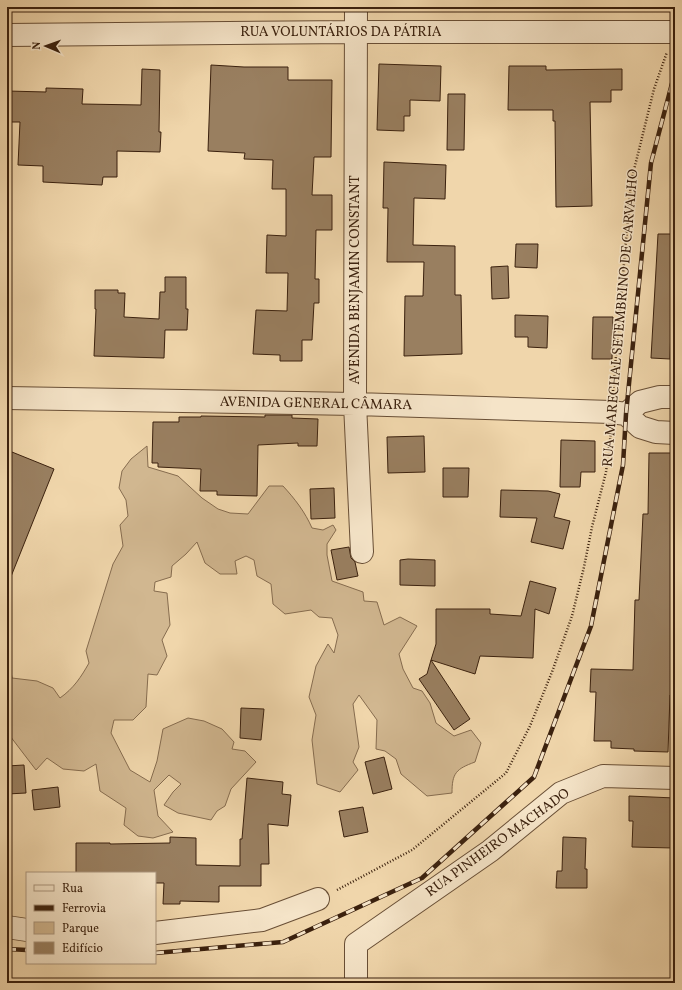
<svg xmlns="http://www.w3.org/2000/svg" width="682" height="990" font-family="Vollkorn,serif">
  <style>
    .green { fill: #d1b790; stroke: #866c4f }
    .building { fill: #997f60; stroke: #3b210e }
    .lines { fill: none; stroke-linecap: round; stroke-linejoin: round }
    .minor-casing { stroke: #684e35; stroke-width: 24 }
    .path { stroke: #3b210e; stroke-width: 2.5; stroke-dasharray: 1 2; stroke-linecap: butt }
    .minor { stroke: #f5e4c8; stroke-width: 22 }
    .rail-casing { stroke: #3b210e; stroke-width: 4.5 }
    .rail { stroke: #f5e4c8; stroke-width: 3; stroke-dasharray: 9; stroke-linecap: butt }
    .labels { text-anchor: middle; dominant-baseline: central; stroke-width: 3; stroke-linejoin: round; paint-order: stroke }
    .street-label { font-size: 14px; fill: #3b210e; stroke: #f5e4c8 }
  </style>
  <rect width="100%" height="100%" fill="#f0d6ab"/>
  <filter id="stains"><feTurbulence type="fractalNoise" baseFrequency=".005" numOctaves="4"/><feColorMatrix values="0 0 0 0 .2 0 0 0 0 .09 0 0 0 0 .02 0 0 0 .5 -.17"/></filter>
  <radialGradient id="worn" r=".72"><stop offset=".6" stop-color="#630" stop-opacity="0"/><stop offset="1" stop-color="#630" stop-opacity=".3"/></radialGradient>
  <!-- green -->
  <path class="green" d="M147,446L148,467L178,476L202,498L218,509L230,513L248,514L269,486H283C295,499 305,512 312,528L323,530L333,525L336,530L327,544V555L332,581L363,592L364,601L377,602L384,625L400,617L417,626L399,654L403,669L413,688L422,691L430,703L436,723L454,736L471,730L481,743L475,762C456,769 452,773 452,793L427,796L401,774L396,759L385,751L376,749L377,720L359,695L353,704L359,747L353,762L358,770L340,792L317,784L312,740L316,715L309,697L316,666L328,644L334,653L338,635L332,618L319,617L311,610L285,614L273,604L271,584L257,576L254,560L246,556L235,561L237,574H220L205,563L197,542L186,554L172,566L171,577L155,582L154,591L167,593L170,625L162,640L167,656L157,675L148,674L146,707L133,720H114L111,733L130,770L150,782L157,761L163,729L188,718L204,721L222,729L234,742L232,749L245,751L256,762L231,789L225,806L217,811L211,820L178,813L164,805L173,792L181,784L169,775L154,790L158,816L173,832L153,838L138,836L124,825L126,808L100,791L96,764L84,771L63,769L47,758L36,770L7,732V663L10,664L12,678L37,681L53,688L60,698C74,688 81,677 89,663L86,651L113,564L123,546L120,525L128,516L126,500L119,488L122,471L131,459Z"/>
  <!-- building -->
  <path class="building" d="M379,64L441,66L440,101L410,100V116H404V131L377,130Z
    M211,65L244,67H288V80H332L331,157H314L312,195H332V230H316L315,279H319V303H314L312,340H302V361H280V355L253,354L256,310L287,311L288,273H266L267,235L286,236V189H272L273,160L244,159L245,153L208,151Z
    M509,66H546V70L622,69V90H611V102H590L592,206L556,207L555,121H553V110H508Z
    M142,69L160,70L159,132H161L160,152L117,151V177H103L102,185L43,182V166L18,165L20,122H7V91L46,92V88L83,89L82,104L141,105Z
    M448,94H465L464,150H447Z
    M384,162L446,165L445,199L414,198L413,245L455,246V295H461L462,354L404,356L405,296H423L424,262H387L388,208H383Z
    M658,234H675V292H672L670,359L651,358Z
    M516,244H538L537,268L515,267Z
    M508,266L509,298L492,299L491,267Z
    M165,277H186V309H188L187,330H165L164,358L94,356L96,309H95V290H118V293H125L124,317L159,319L160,292H165Z
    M515,315L548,316L547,348L528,347V337H515Z
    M593,317H613L612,359H592Z
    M265,415H292V418L318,419L317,446H298V443L258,445L257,496L217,495V491H200L201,469L158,467V463H152L153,422H179V417H201V416L265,417Z
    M424,436L425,472L388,473L387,437Z
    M561,440L595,441V472H581L580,487H560Z
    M7,450L54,469L8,584H7Z
    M649,453H675V695H670L668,752L634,751V749L611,748V741H594L596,692H590L591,669L633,670L635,600H639L643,514H648Z
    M443,468H469L468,497H443Z
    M334,488L335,518L311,519L310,489Z
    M501,490L548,491L560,494L554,517L570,521L563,549L531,542L537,518L500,517Z
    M349,547L350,553L351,558L355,562L358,576L337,580L331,550Z
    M408,559L435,560V586L400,585V560Z
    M530,581L556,588L549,614L535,609L533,658L480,656L475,674L431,660L436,644V609H490V614L521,616Z
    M431,660L470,719L454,730L419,679L427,674Z
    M241,708L264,709L261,740L240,738Z
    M384,757L392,789L373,794L365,762Z
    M24,765L26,793L7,794V766Z
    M247,778L283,782L282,794L291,795L288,826L268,824L269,864H261V886H219V902L180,901V904H163L164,883H155V873H76V843H110V844L170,843V837L196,838V865L240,866V839H242Z
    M58,787L60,807L34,810L32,790Z
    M629,796L675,798L673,848L632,847L633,821H629Z
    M363,807L368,832L344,837L339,811Z
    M563,837L586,838L585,869H587V888H556L557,871H562Z"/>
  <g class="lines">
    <!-- minor casing -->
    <g class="minor-casing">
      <path id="minor" d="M356,7L355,404L362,552
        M7,35L355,32H675
        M7,398L355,404L611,412L626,414L640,427L656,432L675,433
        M626,414L640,402L660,397H675
        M7,927L27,930
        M155,933L262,920L318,899
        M356,983V944L490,851L561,793L603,776L675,778"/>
    </g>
    <!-- path -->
    <path class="path" d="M613,391L631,182L654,89L667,52
      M337,890L412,850L506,773L530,726L552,672L572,616L584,567L592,527L606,472L611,432"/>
    <!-- minor -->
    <use href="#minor" class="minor"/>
    <!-- rail casing -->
    <g class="rail-casing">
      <path id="rail" d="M7,949L27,950
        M155,953L283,942L422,878L534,777L591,626L623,465L626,414L651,163L675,72"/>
    </g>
    <!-- rail -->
    <use href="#rail" class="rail"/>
  </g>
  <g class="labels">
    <!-- street labels -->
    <g class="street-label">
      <text x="341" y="32">RUA VOLUNTÁRIOS DA PÁTRIA</text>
      <text transform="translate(355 280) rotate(-90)">AVENIDA BENJAMIN CONSTANT</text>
      <text transform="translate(621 318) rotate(-85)">RUA MARECHAL SETEMBRINO DE CARVALHO</text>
      <text transform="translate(316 404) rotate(1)">AVENIDA GENERAL CÂMARA</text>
      <text transform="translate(498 843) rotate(-36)">RUA PINHEIRO MACHADO</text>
    </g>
  </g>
  <!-- margin -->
  <rect width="682" height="990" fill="none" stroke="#f0d6ab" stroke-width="24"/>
  <rect x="8" y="8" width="666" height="974" fill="none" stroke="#3b210e" stroke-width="2"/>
  <rect x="12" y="12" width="658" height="966" fill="none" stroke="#3b210e"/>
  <!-- legend -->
  <rect x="26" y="872" width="130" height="92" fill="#f5e4c8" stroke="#ab967e"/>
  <rect x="34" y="885" width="20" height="6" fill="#f5e4c8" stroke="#ab967e"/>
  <text x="62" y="892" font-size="12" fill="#3b210e">Rua</text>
  <rect x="34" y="905" width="20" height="6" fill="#3b210e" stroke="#ab967e"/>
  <text x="62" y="912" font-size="12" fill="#3b210e">Ferrovia</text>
  <rect x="34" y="922" width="20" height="12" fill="#d1b790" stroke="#ab967e"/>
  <text x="62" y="932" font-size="12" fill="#3b210e">Parque</text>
  <rect x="34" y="942" width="20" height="12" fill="#997f60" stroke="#ab967e"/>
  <text x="62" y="952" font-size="12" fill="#3b210e">Edifício</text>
  <!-- north arrow -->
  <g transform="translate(46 46) rotate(272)" stroke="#f5e4c8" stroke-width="3" paint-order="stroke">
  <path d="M0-3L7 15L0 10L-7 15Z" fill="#3b210e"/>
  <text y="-6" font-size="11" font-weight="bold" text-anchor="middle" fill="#3b210e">N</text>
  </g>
  <rect width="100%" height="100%" filter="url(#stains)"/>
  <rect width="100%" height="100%" fill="url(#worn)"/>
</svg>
